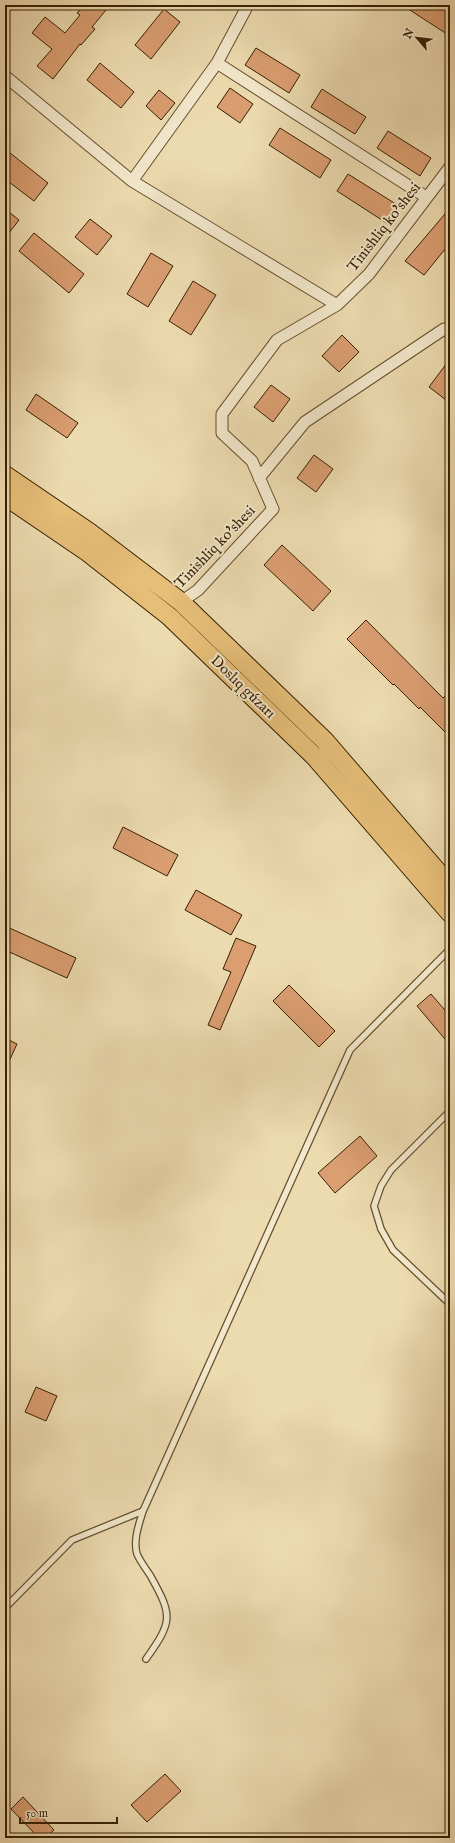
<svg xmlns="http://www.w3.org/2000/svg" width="455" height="1843" font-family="'IM FELL English',serif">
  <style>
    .building { fill: #da9e71; stroke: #362002 }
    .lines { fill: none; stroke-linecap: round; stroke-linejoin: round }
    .lane-casing { stroke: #644f2e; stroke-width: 8 }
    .street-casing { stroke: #644f2e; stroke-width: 13 }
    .primary-casing { stroke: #362002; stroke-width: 20 }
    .lane { stroke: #f3e8cc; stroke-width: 5.5 }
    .street { stroke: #f3e8cc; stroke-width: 11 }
    .primary { stroke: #e6be78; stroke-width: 18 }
    .labels { text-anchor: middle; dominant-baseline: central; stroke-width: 4; stroke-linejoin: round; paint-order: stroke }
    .street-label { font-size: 15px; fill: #362002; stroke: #f3e8cc }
  </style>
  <rect width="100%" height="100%" fill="#eddbb0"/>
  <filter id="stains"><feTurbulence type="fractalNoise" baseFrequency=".005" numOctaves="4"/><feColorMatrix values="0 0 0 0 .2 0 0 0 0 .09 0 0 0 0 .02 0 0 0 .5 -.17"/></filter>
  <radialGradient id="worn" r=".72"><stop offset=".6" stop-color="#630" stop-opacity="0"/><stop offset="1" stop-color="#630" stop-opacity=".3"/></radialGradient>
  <!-- building -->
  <path class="building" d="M84,5H100L106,10L92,27L95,29L81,45L80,44L53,79L37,66L52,49L32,33L45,17L65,33L80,15L77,13Z
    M402,5H441L450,11V36Z
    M164,9L180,22L151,59L135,45Z
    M256,48L300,75L289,93L245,65Z
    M100,63L134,92L121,108L87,80Z
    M230,88L253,104L240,123L217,107Z
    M322,89L366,117L355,134L311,107Z
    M159,90L175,103L161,120L146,106Z
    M280,128L331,160L320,178L269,145Z
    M388,131L431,158L420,176L377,148Z
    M5,149L48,183L34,201L5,179Z
    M348,174L399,206L388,224L337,191Z
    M450,208V243L424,275L405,261Z
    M5,209L19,220L5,238Z
    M90,219L112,236L97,255L75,237Z
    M34,233L84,274L69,293L19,251Z
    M151,253L173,266L148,307L127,294Z
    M193,281L216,295L191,335L169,321Z
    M342,335L359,352L339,372L322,356Z
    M450,359V403L429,387Z
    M271,385L290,399L273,422L254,407Z
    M36,394L78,423L67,438L26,410Z
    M314,455L333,469L316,492L297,478Z
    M282,545L331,591L313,611L264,565Z
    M366,620L443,698L450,691V737L420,707L419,709L394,684L393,685L347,639Z
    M123,827L178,855L167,876L113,848Z
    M196,890L242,915L231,935L185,910Z
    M5,926L76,958L67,978L5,950Z
    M236,938L256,946L220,1030L208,1025L231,972L223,969Z
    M289,985L335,1031L319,1047L273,1001Z
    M431,994L450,1016V1045L417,1006Z
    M5,1038L17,1044L5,1070Z
    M360,1136L377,1156L335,1193L318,1173Z
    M36,1387L57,1396L46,1421L25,1412Z
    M165,1774L181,1791L147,1822L131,1805Z
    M23,1797L54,1830L45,1838H39L11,1809Z"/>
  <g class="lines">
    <!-- lane casing -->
    <g class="lane-casing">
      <path id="lane" d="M450,1111L391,1170L381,1186L374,1206L381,1229L393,1250L450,1304
        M5,1608L72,1540L143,1511
        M146,1659C173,1621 173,1616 150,1575C146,1569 140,1561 137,1554C133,1540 139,1524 143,1511L350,1050L450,949"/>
    </g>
    <!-- street casing -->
    <g class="street-casing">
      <path id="street" d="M217,63L426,197
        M5,76L132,181L337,305
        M132,181L217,63L248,5
        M259,478L305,422L444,329L450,332
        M181,602L198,590L273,509L252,461L222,433V414L277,340L337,305L369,274L450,167"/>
    </g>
    <!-- primary casing -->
    <g class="primary-casing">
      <path id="primary" d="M5,475L89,532L181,602L325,741L450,886
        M5,496L86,551L170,617L314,756L450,913"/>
    </g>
    <!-- lane -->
    <use href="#lane" class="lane"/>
    <!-- street -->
    <use href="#street" class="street"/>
    <!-- primary -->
    <use href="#primary" class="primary"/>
  </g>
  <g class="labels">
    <!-- street labels -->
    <g class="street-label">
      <text transform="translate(384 227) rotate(-52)">Tinishliq ko'shesi</text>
      <text transform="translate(215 547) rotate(-46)">Tinishliq ko'shesi</text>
      <text transform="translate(243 687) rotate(44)">Doslıq gúzarı</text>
    </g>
  </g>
  <!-- margin -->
  <rect width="455" height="1843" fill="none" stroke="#eddbb0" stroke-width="20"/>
  <rect x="6" y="6" width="443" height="1831" fill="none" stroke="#362002" stroke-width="2"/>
  <rect x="10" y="10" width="435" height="1823" fill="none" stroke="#362002"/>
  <!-- north arrow -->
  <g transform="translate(417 38) rotate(298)" stroke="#f3e8cc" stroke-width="3" paint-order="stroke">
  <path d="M0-3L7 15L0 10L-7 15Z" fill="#362002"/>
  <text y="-6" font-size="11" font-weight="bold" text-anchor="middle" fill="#362002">N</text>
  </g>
  <!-- scale -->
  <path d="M20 1817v6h97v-6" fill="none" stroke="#362002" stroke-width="2"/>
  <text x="26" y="1817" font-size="12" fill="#362002" stroke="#f3e8cc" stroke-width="3" paint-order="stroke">50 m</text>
  <rect width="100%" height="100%" filter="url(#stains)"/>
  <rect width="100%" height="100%" fill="url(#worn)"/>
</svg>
